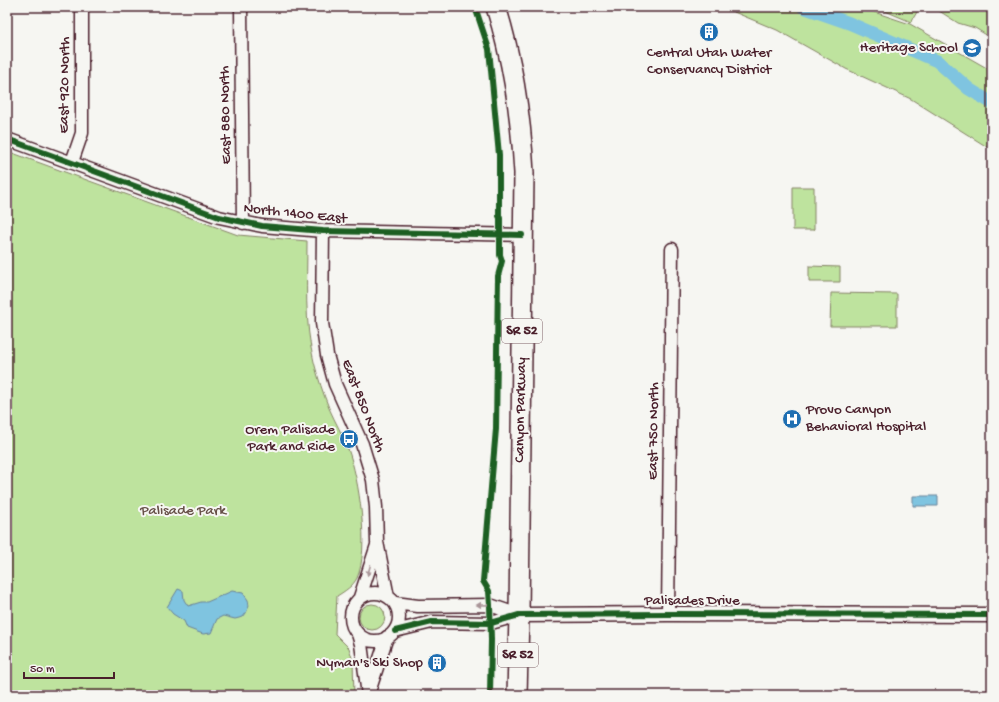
<svg xmlns="http://www.w3.org/2000/svg" width="999" height="702" font-family="'Gochi Hand',sans-serif">
  <style>
    .green { fill: #bee39e; stroke: #848164 }
    .water { fill: #7fc4e0; stroke: #6a8298 }
    .lines { fill: none; stroke-linecap: round; stroke-linejoin: round }
    .canal { stroke: #7fc4e0; stroke-width: 13 }
    .minor-casing { stroke: #4a1f2b; stroke-width: 15 }
    .tertiary-casing { stroke: #4a1f2b; stroke-width: 17 }
    .trunk-casing { stroke: #4a1f2b; stroke-width: 22 }
    .minor { stroke: #f6f6f2; stroke-width: 12 }
    .tertiary { stroke: #f6f6f2; stroke-width: 14 }
    .trunk { stroke: #f6f6f2; stroke-width: 19 }
    .cycleway-casing { stroke: #f6f6f2; stroke-width: 8 }
    .cycleway { stroke: #1b5e20; stroke-width: 6 }
    .oneway { fill: #a99598 }
    .labels { text-anchor: middle; dominant-baseline: central; stroke-width: 4; stroke-linejoin: round; paint-order: stroke }
    .shield { fill: #f6f6f2; stroke: #7e6067; stroke-width: 1 }
    .shield-label { font-size: 14px; font-weight: bold; fill: #4a1f2b }
    .poi-label { font-size: 15px; fill: #4a1f2b; stroke: #f6f6f2; text-anchor: end }
    .street-label { font-size: 15px; fill: #4a1f2b; stroke: #f6f6f2 }
    .park-label { font-size: 15px; fill: #675048; stroke: #f6f6f2 }
  </style>
  <rect width="100%" height="100%" fill="#f6f6f2"/>
  <filter id="ink" filterUnits="userSpaceOnUse"><feTurbulence type="fractalNoise" baseFrequency=".025" numOctaves="2"/><feDisplacementMap in="SourceGraphic" scale="8" xChannelSelector="R" yChannelSelector="G"/><feConvolveMatrix kernelMatrix="1 2 1 2 8 2 1 2 1" color-interpolation-filters="sRGB"/></filter>
  <g filter="url(#ink)">
    <!-- green -->
    <path class="green" d="M722,7H859L910,24L992,71V150L911,99L846,69L777,30Z
      M876,7H920L911,22Z
      M933,7H992V30L988,36L975,28L958,23Z
      M7,151L238,235L307,241C307,282 304,322 314,362C318,378 323,393 329,408C335,422 343,435 348,449C359,478 370,550 357,578C353,586 345,591 337,596L335,634L349,648L353,661L354,695H7Z
      M793,187H814V230H793Z
      M809,266L840,267V282H809Z
      M831,293L897,294V326H830Z
      M359 617a13 13 0 1 1 26 0a13 13 0 1 1-26 0Z"/>
    <!-- water -->
    <path class="water" d="M913,496H938V506H913Z
      M178,589L183,591L184,600L188,606L201,602H207L232,591L243,593L248,600L249,606L246,613L243,617L235,619L223,616L217,619L211,633L203,634L187,628L184,621L173,614L167,607Z"/>
    <g class="lines">
      <!-- canal -->
      <path class="canal" d="M803,7L849,23L937,61L969,89L992,103"/>
      <!-- minor casing -->
      <g class="minor-casing">
        <path id="minor" d="M241,7L243,223
          M7,139L219,217L262,226L323,231L522,235
          M72,162L82,133V7
          M323,231L322,323L327,355L335,384L362,444L373,480L376,507L377,542L388,597
          M351 617a24 24 0 1 1 48 0a24 24 0 1 1-48 0Z
          M360,597L377,545
          M395,603L418,606L490,605L519,615
          M668,614L672,249
          M395,631L432,622L491,623L519,615
          M358,634L361,644L368,695
          M369,692L387,637"/>
      </g>
      <!-- tertiary casing -->
      <g class="tertiary-casing">
        <path id="tertiary" d="M519,615L668,614L992,615"/>
      </g>
      <!-- trunk casing -->
      <g class="trunk-casing">
        <path id="trunk" d="M496,7C513,61 521,117 524,173L519,615L517,695"/>
      </g>
      <!-- minor -->
      <use href="#minor" class="minor"/>
      <!-- tertiary -->
      <use href="#tertiary" class="tertiary"/>
      <!-- trunk -->
      <use href="#trunk" class="trunk"/>
      <!-- cycleway casing -->
      <g class="cycleway-casing">
        <path id="cycleway" d="M475,7L489,49L499,155V216L500,218V255L502,261L498,276L496,429L483,581L489,591L490,605L491,640L490,695
          M7,139L219,217L262,226L323,231L522,235
          M395,631L432,622L491,623L519,615L668,614L992,615"/>
      </g>
      <!-- cycleway -->
      <use href="#cycleway" class="cycleway"/>
    </g>
    <!-- one-way arrows -->
    <defs><path id="oneway-solid" d="M-6-.8H1V-3.2L6.5 0L1 3.2V.8H-6Z"/></defs>
    <g class="oneway">
      <use href="#oneway-solid" transform="translate(369 570) rotate(106)"/>
      <use href="#oneway-solid" transform="translate(482 605) rotate(179)"/>
    </g>
  </g>
  <!-- icons -->
  <defs>
    <g id="building-disc" transform="scale(1)"><circle r="9.5" fill="#1f6fb2" stroke="#f6f6f2"/><path d="M-4-6H4V6H1V3H-1V6H-4ZM-2.5-4.3h1.7v1.8h-1.7ZM.8-4.3h1.7v1.8H.8ZM-2.5-1h1.7V.8h-1.7ZM.8-1h1.7V.8H.8Z" fill="#fff"/></g>
    <g id="school-disc" transform="scale(1)"><circle r="9.5" fill="#1f6fb2" stroke="#f6f6f2"/><path d="M0-5L7-2L0 1L-7-2ZM-4 1L0 2.5L4 1V4Q0 6-4 4Z" fill="#fff"/></g>
    <g id="hospital-disc" transform="scale(1)"><circle r="9.5" fill="#1f6fb2" stroke="#f6f6f2"/><path d="M-5-5h3v3.5h4V-5h3V5h-3V1.5h-4V5h-3Z" fill="#fff"/></g>
    <g id="bus-disc" transform="scale(1)"><circle r="9.5" fill="#1f6fb2" stroke="#f6f6f2"/><path d="M-5-6H5V4H4V6H2V4H-2V6H-4V4H-5ZM-3.5-4V0h7V-4ZM-3.5 1.2v1.5H-2V1.2ZM2 1.2v1.5H3.5V1.2Z" fill="#fff"/></g>
  </defs>
  <g fill-rule="evenodd">
    <use href="#building-disc" x="709" y="32"/>
    <use href="#school-disc" x="972" y="48"/>
    <use href="#hospital-disc" x="792" y="419"/>
    <use href="#bus-disc" x="349" y="439"/>
    <use href="#building-disc" x="437" y="663"/>
  </g>
  <g class="labels">
    <!-- shield labels -->
    <g class="shield">
      <rect x="502" y="319" width="40" height="24" rx="3"/>
      <rect x="498" y="643" width="40" height="24" rx="3"/>
    </g>
    <g class="shield-label">
      <text x="522" y="331">SR 52</text>
      <text x="518" y="655">SR 52</text>
    </g>
    <!-- poi labels -->
    <g class="poi-label">
      <text x="958" y="48">Heritage School</text>
      <text x="709" y="53" text-anchor="middle">Central Utah Water<tspan x="709" dy="17">Conservancy District</tspan></text>
      <text x="806" y="410" text-anchor="start">Provo Canyon<tspan x="806" dy="17">Behavioral Hospital</tspan></text>
      <text x="335" y="430">Orem Palisade<tspan x="335" dy="17">Park and Ride</tspan></text>
      <text x="423" y="663">Nyman's Ski Shop</text>
    </g>
    <!-- street labels -->
    <g class="street-label">
      <text transform="translate(65 85) rotate(-89)">East 920 North</text>
      <text transform="translate(226 115) rotate(-91)">East 880 North</text>
      <text transform="translate(295 214) rotate(6)">North 1400 East</text>
      <text transform="translate(363 406) rotate(69)">East 850 North</text>
      <text transform="translate(521 410) rotate(-89)">Canyon Parkway</text>
      <text transform="translate(654 431) rotate(-89)">East 750 North</text>
      <text x="692" y="601">Palisades Drive</text>
    </g>
    <!-- park labels -->
    <g class="park-label">
      <text x="183" y="511">Palisade Park</text>
    </g>
  </g>
  <!-- margin -->
  <rect width="999" height="702" fill="none" stroke="#f6f6f2" stroke-width="24"/>
  <rect x="12" y="12" width="975" height="678" fill="none" stroke="#4a1f2b" stroke-width="1.5" filter="url(#ink)"/>
  <!-- scale -->
  <path d="M24 672v6h90v-6" fill="none" stroke="#4a1f2b" stroke-width="2"/>
  <text x="30" y="672" font-size="12" fill="#4a1f2b" stroke="#f6f6f2" stroke-width="3" paint-order="stroke">50 m</text>
</svg>
